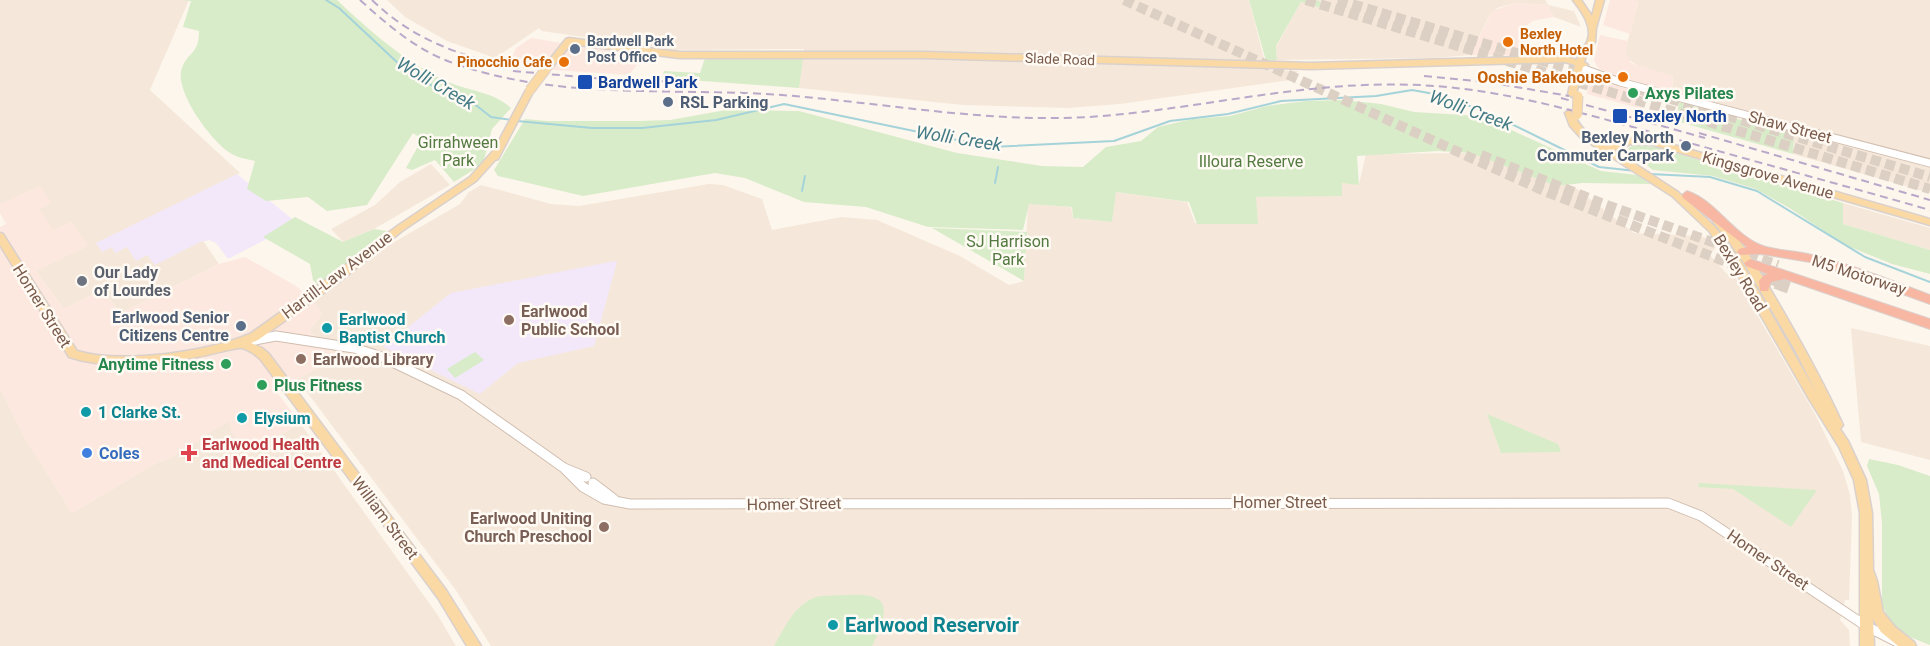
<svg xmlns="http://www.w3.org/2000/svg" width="1930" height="646" font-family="Roboto,sans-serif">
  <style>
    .residential { fill: #f5e8da }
    .commercial { fill: #fde8e0 }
    .education { fill: #f3e8fa }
    .green { fill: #d8ecc9 }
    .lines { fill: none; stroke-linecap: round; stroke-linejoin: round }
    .stream { stroke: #a5d3da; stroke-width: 2 }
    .highway-tunnel-far1 { stroke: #dcd0c4; stroke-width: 10; stroke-dasharray: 10 5; stroke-linecap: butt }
    .highway-tunnel { stroke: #dcd0c4; stroke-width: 14; stroke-dasharray: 14 7; stroke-linecap: butt }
    .minor-far1-casing { stroke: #d1beb0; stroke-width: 9 }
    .minor-casing { stroke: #d1beb0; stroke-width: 11 }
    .major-casing { stroke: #dad1cd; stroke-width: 3 }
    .highway-casing { stroke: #dad1cd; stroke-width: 2 }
    .minor-far1 { stroke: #fff; stroke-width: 7 }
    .minor { stroke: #fff; stroke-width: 9 }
    .major { fill: #fbd9a5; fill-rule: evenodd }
    .highway { fill: #f7b7a3; fill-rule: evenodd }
    .rail { stroke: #b9a8c9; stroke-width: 2; stroke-dasharray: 8 5; stroke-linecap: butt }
    .major-bridge-casing { stroke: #dad1cd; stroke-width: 11; stroke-linecap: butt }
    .major-bridge { stroke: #fbd9a5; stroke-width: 9 }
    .food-dot { fill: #e8710a; stroke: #fffaf3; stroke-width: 2 }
    .service-dot { fill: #5c6f8a; stroke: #fffaf3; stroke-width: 2 }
    .transit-dot { fill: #1a4fb4; stroke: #fffaf3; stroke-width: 2 }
    .leisure-dot { fill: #2e9e5b; stroke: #fffaf3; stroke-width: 2 }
    .worship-dot { fill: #6b7280; stroke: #fffaf3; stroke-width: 2 }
    .education-dot { fill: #8d6e63; stroke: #fffaf3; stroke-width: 2 }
    .culture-dot { fill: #0f9aa8; stroke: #fffaf3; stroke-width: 2 }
    .shop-dot { fill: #3f7fe0; stroke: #fffaf3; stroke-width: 2 }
    .health-dot { fill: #e0444e; stroke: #fffaf3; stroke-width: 2 }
    .labels { text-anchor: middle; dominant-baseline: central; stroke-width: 5; stroke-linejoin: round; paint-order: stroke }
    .far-food-label { font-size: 14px; font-weight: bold; fill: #c56008; stroke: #fffaf3; text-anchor: start }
    .far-service-label { font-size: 14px; font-weight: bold; fill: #4e5e75; stroke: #fffaf3; text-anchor: start }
    .far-street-label { font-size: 14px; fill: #7a5c4d; stroke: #fffaf3 }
    .food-label { font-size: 16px; font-weight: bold; fill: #c56008; stroke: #fffaf3; text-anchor: end }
    .transit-label { font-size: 16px; font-weight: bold; fill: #164399; stroke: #fffaf3; text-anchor: start }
    .leisure-label { font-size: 16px; font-weight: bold; fill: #27864d; stroke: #fffaf3; text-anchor: start }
    .service-label { font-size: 16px; font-weight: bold; fill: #4e5e75; stroke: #fffaf3; text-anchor: end }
    .street-label { font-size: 16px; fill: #7a5c4d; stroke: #fffaf3 }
    .park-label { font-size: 16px; fill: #537a41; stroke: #fffaf3 }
    .worship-label { font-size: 16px; font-weight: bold; fill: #5b616d; stroke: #fffaf3; text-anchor: start }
    .education-label { font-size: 16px; font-weight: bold; fill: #785e54; stroke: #fffaf3; text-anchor: start }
    .culture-label { font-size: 16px; font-weight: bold; fill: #0d838f; stroke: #fffaf3; text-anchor: start }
    .health-label { font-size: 16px; font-weight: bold; fill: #be3a42; stroke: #fffaf3; text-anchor: start }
    .shop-label { font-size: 16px; font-weight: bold; fill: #366cbe; stroke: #fffaf3; text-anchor: start }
    .water-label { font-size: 18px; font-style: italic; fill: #437c86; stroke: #fffaf3 }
    .near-culture-label { font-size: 20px; font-weight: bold; fill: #0d838f; stroke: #fffaf3; text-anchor: start }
  </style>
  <rect width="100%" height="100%" fill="#fdf6ec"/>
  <!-- residential -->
  <path class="residential" d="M0,0H189L150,90L240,173L206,190L201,238L219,264L121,313L102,290L68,307H62L36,271L0,213Z
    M387,0H1249L1267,70L1298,71L1290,80L1120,104L1068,108L963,105L799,88L804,49L672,50L542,31L539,28L495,58L447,41L405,17Z
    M1315,0H1545L1548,5L1574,11L1581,27L1554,17L1547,5L1515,3L1497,8L1489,16L1470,55L1435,58L1277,60L1276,47L1301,2L1329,10L1331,5Z
    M1633,0H1930V193L1793,154L1795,124L1672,91L1673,76L1642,68L1626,58L1625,51L1638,3Z
    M1471,153L1577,189L1634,233L1701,236L1711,241L1716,247L1710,255L1726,273L1735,277L1815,414L1843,471L1850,495L1852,517L1849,600H1845L1840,620L1849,630L1850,646H491L455,589L297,379L338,356L309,331L322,314L314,302L384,248L460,204L469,192L481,185L551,204L579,206L709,184L723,185L762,199L772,230L841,217L877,220L960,256L1009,285L1024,281L1028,203L1071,207L1073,218L1112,222L1115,192L1187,202L1195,223L1254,224L1256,197L1342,195V183L1359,184L1366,154Z
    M431,164L450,185L374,229L343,242L331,229L375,205L400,182Z
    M1843,203L1930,228V250L1843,224Z
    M1851,328L1930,346V460L1861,442Z
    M0,388L24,436L72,513L156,463L170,458L229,420L248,454L300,423L437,614L456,646H0Z"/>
  <!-- commercial -->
  <path class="commercial" d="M1610,0H1633L1638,2L1630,34L1603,25Z
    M1515,3L1547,5L1554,17L1532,21L1522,30L1535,56L1470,55L1492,11Z
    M1600,35L1628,41L1625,51L1631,63L1673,76L1672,91L1612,75L1598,68L1594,60Z
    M531,38L644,56L629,75L540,69L510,61L516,48Z
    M1594,80L1644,93L1642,109L1587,94L1590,81Z
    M40,186L51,203L39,209L53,230L72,222L88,246L36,271L62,307H68L102,290L121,313L219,264L245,257L296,286L314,302L322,314L309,331L338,356L276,391L300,423L248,454L232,432L229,421L170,458L156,463L72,513L23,435L0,388V227L6,224L0,213V204Z"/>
  <!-- education -->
  <path class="education" d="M237,174L297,223L228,259L216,243L209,240L200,242L155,265L147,255L136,261L127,247L115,253L112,247L102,252L96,243Z
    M615,261L617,262L594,346L518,363L480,394L383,347L451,293Z"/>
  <!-- green -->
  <path class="green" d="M181,0H337C371,32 405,62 448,82C469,91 494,92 511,108L492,129L483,164L454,182L435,160L412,170L406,168L422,139L413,133L367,205L327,211L308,197L266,201L247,189L255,161C248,159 238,158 232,154C213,144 173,90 182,68C188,51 199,55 199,31L183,27L191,1Z
    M1183,0H1315L1331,5L1329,10L1301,2L1276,46L1277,60L1266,61L1249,0Z
    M705,58L803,59L799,88L662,78L664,71L700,73Z
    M1344,100L1381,104L1414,112L1481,116L1601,171L1637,175L1650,184L1582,183L1556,186L1471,153L1438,151L1357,156L1359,185L1342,183V196L1256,197L1258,224H1197L1189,202L1116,192L1112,222L1073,218L1072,207L1029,204L1023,230L928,227L866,207L804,202L745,178L715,173L583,196L498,176L494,170L525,119L547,121H640L670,120L726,110L799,111L957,153L1042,166L1083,167L1106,147L1141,141L1158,127L1192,119L1230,116L1267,106L1306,101Z
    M1679,102L1794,135L1793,154L1676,121Z
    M1635,145L1655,147L1843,203V224L1930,250V274L1892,264L1845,245L1791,209L1756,189L1713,176L1653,170L1629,153L1628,148Z
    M295,217L343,242L374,229L387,231L330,276L317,284L313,280L310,264L263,237Z
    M932,228L1027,232L1024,281Z
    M475,352L484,360L455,378L447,369Z
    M1487,414L1558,444L1561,452L1501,453Z
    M1869,459L1898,465L1930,476V645L1895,631L1882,605V523L1879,494L1867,466Z
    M1699,483L1817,490L1791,527L1733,489L1698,487Z
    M820,596C866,595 904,585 872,646H774C786,626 795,602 820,596Z"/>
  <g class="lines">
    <!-- stream -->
    <path class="stream" d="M326,0L339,8L400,65L434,87L463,95L491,117L511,120
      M517,121L592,128H642L716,120L784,104L991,147L1114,141L1170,121L1228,114L1281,101L1376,96L1412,90L1440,95L1491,114L1599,167L1636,171
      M1650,174L1710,177L1757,191L1865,257L1930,282
      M995,183L998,167
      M802,191L805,176"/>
    <!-- highway-tunnel-far1 -->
    <path class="highway-tunnel-far1" d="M1124,0L1544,191L1780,283
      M1306,0L1930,189
      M1338,0L1607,80
      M1641,90L1930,177
      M1481,155L1601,203L1778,265"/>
    <!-- highway-tunnel -->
    <path class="highway-tunnel" d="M1776,282L1790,287"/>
    <!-- minor-far1 casing -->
    <g class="minor-far1-casing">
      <path id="minor-far1" d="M1584,69L1620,82L1930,163"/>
    </g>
    <!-- minor casing -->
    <g class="minor-casing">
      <path id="minor" d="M250,341L276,336L354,348L382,357L461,395L564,468L583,487L604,499L630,504L1668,503L1701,516L1866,626L1905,646
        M564,468L586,477
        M593,483L614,499"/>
    </g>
    <!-- major casing -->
    <g class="major-casing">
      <path id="major" d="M1573,0H1581L1592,16L1596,0H1604L1596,28L1595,42L1587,52L1584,62L1588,65L1583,67L1576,94L1572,97L1568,94L1575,65L1565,62L1310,69L924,58H679L571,44L549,71L546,72L542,69L566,39L569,38L679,52H924L1310,63L1566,56L1577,60C1579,52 1583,49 1587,42C1594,27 1581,11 1573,0Z
        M530,87L534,90L498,159L495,160L476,181L402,231L339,282L258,340L251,343L262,348L269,354L446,590L481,646H467L438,598L261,360C256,355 249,350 242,348C236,347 205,356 197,357C156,365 109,370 69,357L0,245V233L3,234L77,351C122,364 207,352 250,334L331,276L396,227L470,177L494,150L526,90Z
        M1569,110L1572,111C1582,131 1588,134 1607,146L1630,138L1653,139L1930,219V225L1653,145L1631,144L1614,150L1678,192L1715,227L1741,261L1816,392L1795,350L1744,263L1730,243L1715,224L1713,222L1715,220H1721C1744,243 1759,271 1776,299C1800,340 1823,381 1843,425L1840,429L1848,441L1866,480L1872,513L1873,570L1877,581L1883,612L1895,627L1914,642L1916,646H1898L1881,632L1873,619L1874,646H1860V513L1854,480L1839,447L1809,399L1733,267L1709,231L1672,196L1580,137L1570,126L1565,113Z"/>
    </g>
    <!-- highway casing -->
    <g class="highway-casing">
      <path id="highway" d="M1687,191C1717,201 1735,238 1766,247C1781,251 1797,251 1812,255C1852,265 1891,280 1930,295V304L1859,278L1810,262L1761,254L1739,255L1737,252L1739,249L1747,247L1683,198L1682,195Z
        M1750,259L1930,319V329L1785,279L1771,282L1768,291H1760L1759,281L1764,275L1768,274L1746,266L1744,263Z"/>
    </g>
    <!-- minor-far1 -->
    <use href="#minor-far1" class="minor-far1"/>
    <!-- minor -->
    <use href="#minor" class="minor"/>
    <!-- major -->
    <use href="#major" class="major"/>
    <!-- highway -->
    <use href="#highway" class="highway"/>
    <!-- rail -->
    <path class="rail" d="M360,0C388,25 416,50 453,63C559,101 672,87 782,95C885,103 986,123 1089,117C1207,109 1315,77 1435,86C1514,92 1589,115 1665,136C1753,161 1842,185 1930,210
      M372,0C414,41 465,58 522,69
      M513,71L627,81
      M1424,76L1487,82L1569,96
      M620,78L674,82
      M1561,98L1705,138
      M1699,133L1930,200"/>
    <!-- major-bridge casing -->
    <g class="major-bridge-casing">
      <path id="major-bridge" d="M530,90L546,69
        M1577,115L1578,96"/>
    </g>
    <!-- major-bridge -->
    <use href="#major-bridge" class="major-bridge"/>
  </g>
  <!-- markers -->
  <g class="food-dot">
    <circle cx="1508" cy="42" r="6"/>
    <circle cx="564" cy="62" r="6"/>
    <circle cx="1623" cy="77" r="6"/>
  </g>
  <g class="service-dot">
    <circle cx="575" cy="49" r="6"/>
    <circle cx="668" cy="102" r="6"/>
    <circle cx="1686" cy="146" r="6"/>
    <circle cx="241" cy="326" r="6"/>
  </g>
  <g class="transit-dot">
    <rect x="577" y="74" width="16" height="16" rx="3"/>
    <rect x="1612" y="108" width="16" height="16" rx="3"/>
  </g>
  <g class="leisure-dot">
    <circle cx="1633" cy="93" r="6"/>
    <circle cx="226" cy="364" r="6"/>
    <circle cx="262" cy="385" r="6"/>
  </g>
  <circle class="worship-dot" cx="82" cy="281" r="6"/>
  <g class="education-dot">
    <circle cx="509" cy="320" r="6"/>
    <circle cx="301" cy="359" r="6"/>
    <circle cx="604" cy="527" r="6"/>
  </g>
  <g class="culture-dot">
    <circle cx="327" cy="328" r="6"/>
    <circle cx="86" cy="412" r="6"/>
    <circle cx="242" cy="418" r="6"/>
    <circle cx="833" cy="625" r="6"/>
  </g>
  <circle class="shop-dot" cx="87" cy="453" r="6"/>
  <path class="health-dot" d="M186 444h6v6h6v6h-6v6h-6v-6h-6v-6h6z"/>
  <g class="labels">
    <!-- far-food labels -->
    <g class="far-food-label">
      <text x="1520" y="34">Bexley<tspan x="1520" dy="16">North Hotel</tspan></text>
      <text x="552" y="62" text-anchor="end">Pinocchio Cafe</text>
    </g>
    <!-- far-service labels -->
    <g class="far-service-label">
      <text x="587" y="41">Bardwell Park<tspan x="587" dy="16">Post Office</tspan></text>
    </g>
    <!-- far-street labels -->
    <g class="far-street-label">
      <text transform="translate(1060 59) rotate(2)">Slade Road</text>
    </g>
    <!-- food labels -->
    <g class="food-label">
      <text x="1611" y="77">Ooshie Bakehouse</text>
    </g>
    <!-- transit labels -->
    <g class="transit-label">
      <text x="598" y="82">Bardwell Park</text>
      <text x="1634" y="116">Bexley North</text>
    </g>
    <!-- leisure labels -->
    <g class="leisure-label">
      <text x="1645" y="93">Axys Pilates</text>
      <text x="214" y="364" text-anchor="end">Anytime Fitness</text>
      <text x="274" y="385">Plus Fitness</text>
    </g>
    <!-- service labels -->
    <g class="service-label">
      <text x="680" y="102" text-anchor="start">RSL Parking</text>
      <text x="1674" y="137">Bexley North<tspan x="1674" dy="18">Commuter Carpark</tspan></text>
      <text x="229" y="317">Earlwood Senior<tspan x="229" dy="18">Citizens Centre</tspan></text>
    </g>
    <!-- street labels -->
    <g class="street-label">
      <text transform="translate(1790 127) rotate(15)">Shaw Street</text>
      <text transform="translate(1768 175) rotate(16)">Kingsgrove Avenue</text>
      <text transform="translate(1740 273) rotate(59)">Bexley Road</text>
      <text transform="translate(337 275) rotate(-37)">Hartill-Law Avenue</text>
      <text transform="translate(1859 275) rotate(18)">M5 Motorway</text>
      <text transform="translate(42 306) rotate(58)">Homer Street</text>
      <text x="1280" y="502">Homer Street</text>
      <text transform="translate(794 504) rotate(-1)">Homer Street</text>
      <text transform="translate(385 518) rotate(53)">William Street</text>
      <text transform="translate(1768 560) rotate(34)">Homer Street</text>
    </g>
    <!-- park labels -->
    <g class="park-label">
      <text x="458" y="142">Girrahween<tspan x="458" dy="18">Park</tspan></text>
      <text x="1251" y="161">Illoura Reserve</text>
      <text x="1008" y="241">SJ Harrison<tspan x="1008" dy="18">Park</tspan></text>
    </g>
    <!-- worship labels -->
    <g class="worship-label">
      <text x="94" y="272">Our Lady<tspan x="94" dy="18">of Lourdes</tspan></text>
    </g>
    <!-- education labels -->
    <g class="education-label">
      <text x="521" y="311">Earlwood<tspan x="521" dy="18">Public School</tspan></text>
      <text x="313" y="359">Earlwood Library</text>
      <text x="592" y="518" text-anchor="end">Earlwood Uniting<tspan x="592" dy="18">Church Preschool</tspan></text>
    </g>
    <!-- culture labels -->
    <g class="culture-label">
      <text x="339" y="319">Earlwood<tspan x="339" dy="18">Baptist Church</tspan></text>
      <text x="98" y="412">1 Clarke St.</text>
      <text x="254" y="418">Elysium</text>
    </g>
    <!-- health labels -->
    <g class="health-label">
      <text x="202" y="444">Earlwood Health<tspan x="202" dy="18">and Medical Centre</tspan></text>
    </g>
    <!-- shop labels -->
    <g class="shop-label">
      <text x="99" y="453">Coles</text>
    </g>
    <!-- water labels -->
    <g class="water-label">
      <text transform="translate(436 83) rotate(30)">Wolli Creek</text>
      <text transform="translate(1471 110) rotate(20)">Wolli Creek</text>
      <text transform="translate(959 138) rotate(9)">Wolli Creek</text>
    </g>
    <!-- near-culture labels -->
    <g class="near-culture-label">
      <text x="845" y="625">Earlwood Reservoir</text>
    </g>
  </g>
</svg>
